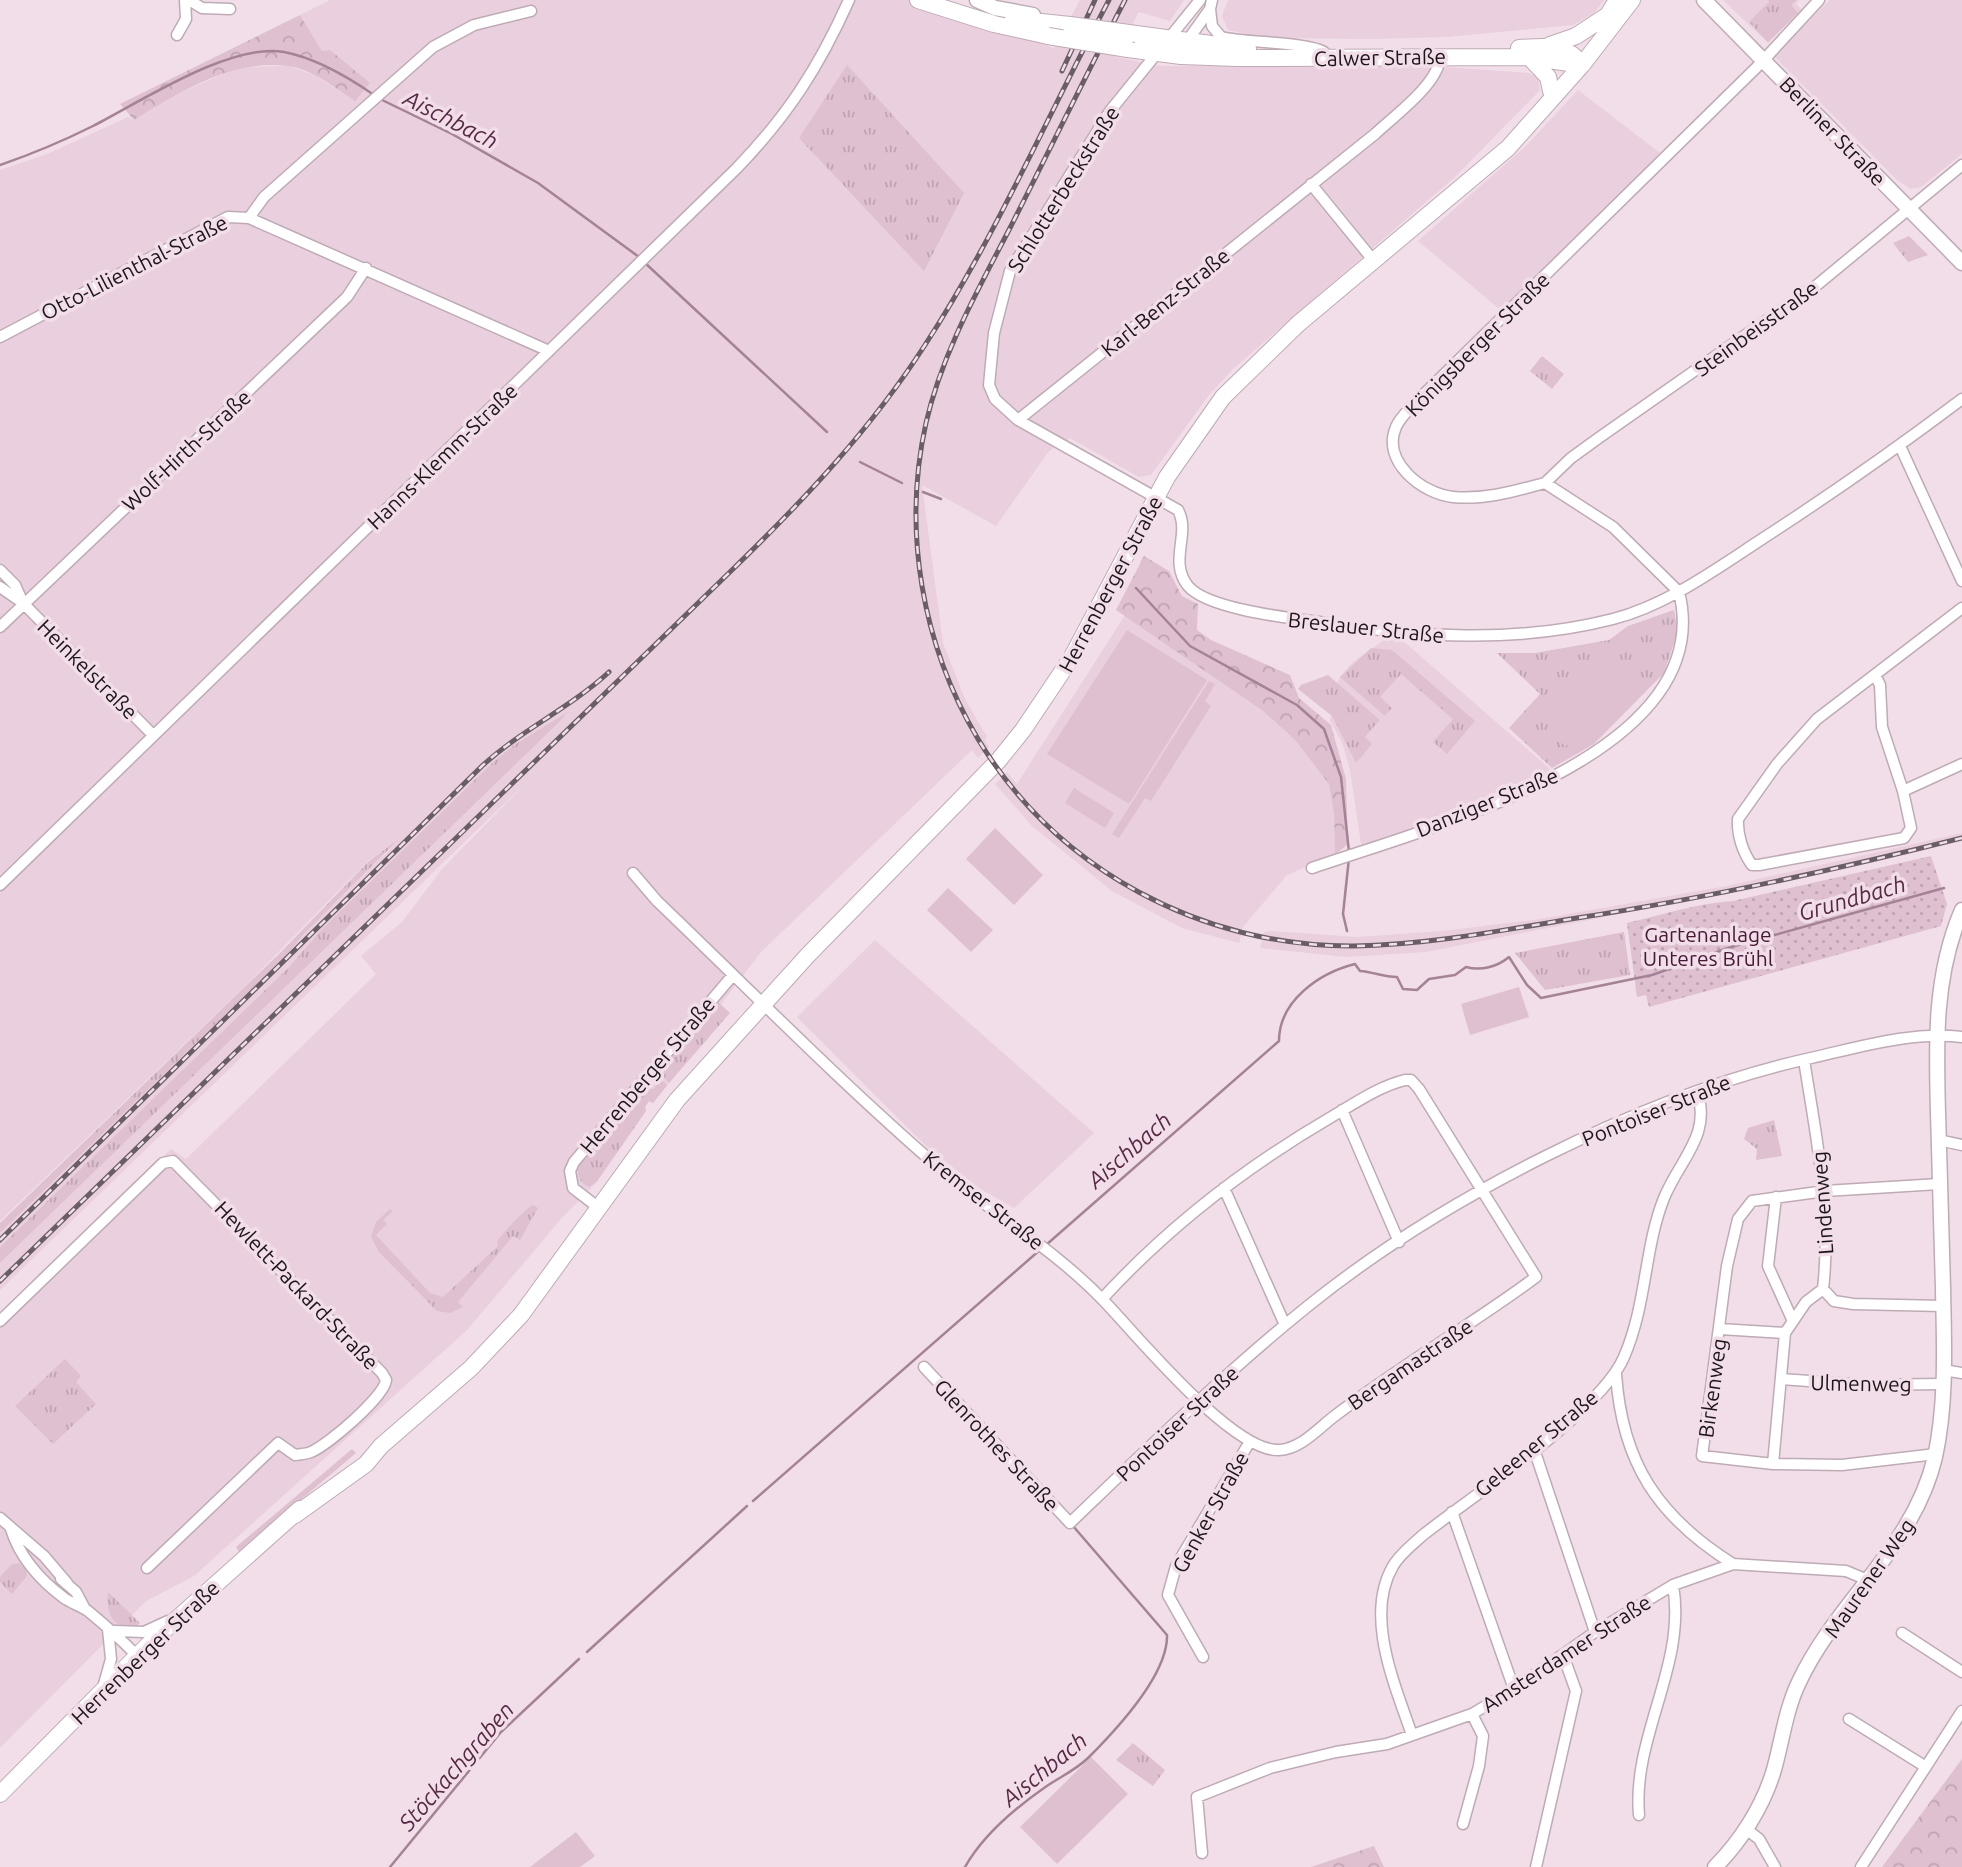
<svg xmlns="http://www.w3.org/2000/svg" width="1962" height="1867" font-family="Ubuntu,sans-serif">
  <style>
    .built { fill: #eacfde }
    .grass { fill: url(#grass-tufts) }
    .forest { fill: url(#forest-crowns) }
    .garden { fill: url(#garden-dots) }
    .pitch { fill: #dec0d0 }
    .lines { fill: none; stroke-linecap: round; stroke-linejoin: round }
    .stream { stroke: #a48396; stroke-width: 2.5 }
    .street-casing { stroke: #beabb5; stroke-width: 13 }
    .secondary-casing { stroke: #beabb5; stroke-width: 17 }
    .primary-casing { stroke: #beabb5; stroke-width: 18 }
    .street { stroke: #fff; stroke-width: 10 }
    .secondary { stroke: #fff; stroke-width: 14 }
    .primary { stroke: #fff; stroke-width: 16 }
    .rail-casing { stroke: #695e65; stroke-width: 5 }
    .rail { stroke: #f2dee9; stroke-width: 2.5; stroke-dasharray: 8; stroke-linecap: butt }
    .primary-bridge-casing { stroke: #beabb5; stroke-width: 18; stroke-linecap: butt }
    .primary-bridge { stroke: #fff; stroke-width: 16 }
    .labels { text-anchor: middle; dominant-baseline: central; stroke-width: 7; stroke-linejoin: round; paint-order: stroke }
    .street-label { font-size: 21px; fill: #1c161a; stroke: #f2dee9 }
    .park-label { font-size: 21px; fill: #451936; stroke: #f2dee9 }
    .water-label { font-size: 23px; font-style: italic; fill: #572a46; stroke: #f2dee9 }
  </style>
  <defs>
    <pattern id="grass-tufts" width="24" height="20" patternUnits="userSpaceOnUse" patternTransform="scale(1.75)"><rect width="24" height="20" fill="#dec0d0"/><path d="M3 7l-1-3M5 7V3M7 7l1-3M15 17l-1-3M17 17v-4M19 17l1-3" fill="none" stroke="#bea4b2"/></pattern>
    <pattern id="forest-crowns" width="20" height="18" patternUnits="userSpaceOnUse" patternTransform="scale(1.75)"><rect width="20" height="18" fill="#dec0d0"/><path d="M2 6a3 3 0 1 1 6 0M12 15a3 3 0 1 1 6 0" fill="none" stroke="#bea4b2"/></pattern>
    <pattern id="garden-dots" width="8" height="8" patternUnits="userSpaceOnUse" patternTransform="scale(1.75)"><rect width="8" height="8" fill="#dec0d0"/><path d="M2 2h.1M6 6h.1" fill="none" stroke="#bea4b2" stroke-width="1.8" stroke-linecap="round"/></pattern>
  </defs>
  <rect width="100%" height="100%" fill="#f2dee9"/>
  <!-- built -->
  <path class="built" d="M330,0H917L1022,31L1054,49L1080,0H1184L1170,21L1139,12L1115,57L1162,66L1419,65L1529,73L1538,78L1540,90L1456,176L1233,369L1209,395L1151,475L1139,477L1070,438L1049,451L996,526L922,485L943,643L965,699L987,737L985,740L989,747L978,758L972,750L761,952L715,1012L684,1065L653,1103L649,1101L645,1107L646,1111L597,1182L561,1219L467,1330L194,1576L146,1601L0,1748V1313L171,1149L186,1159L371,979L376,974L361,956L402,922L442,869L529,780L0,1290V1263L565,715L514,745L491,764L320,931L290,966L0,1247V1233L285,957L303,935L398,841L369,860L245,986L0,1221V170L47,154L128,117L134,120L184,91L239,67L290,66L316,76L355,101L370,83L322,51L300,15Z
    M1228,0H1604L1594,13L1573,25L1446,37L1373,39L1266,38L1228,30L1222,16Z
    M1723,0H1799L1796,4L1802,10L1768,43Z
    M1830,0H1962V154L1921,187L1911,189L1897,180L1773,55Z
    M1578,90L1660,153L1503,312L1418,241L1527,145Z
    M1125,615L1263,711L1295,740L1329,784L1334,814L1335,855L1287,875L1243,927L1239,943L1182,928L1112,891L1032,826L995,784L1007,772L1017,784Z
    M1394,633L1557,775L1362,851L1350,770L1342,742L1330,721L1334,689L1340,677L1353,662Z
    M1962,833V841L1828,873L1426,952L1346,957L1260,948L1264,932L1269,931L1358,937L1442,931L1540,919L1727,886Z
    M875,940L1094,1133L1014,1208L979,1188L925,1145L797,1017Z"/>
  <!-- grass -->
  <path class="grass" d="M1768,0H1797L1791,5L1798,13L1768,42L1749,22L1769,2Z
    M847,65L964,193L924,271L799,138Z
    M1909,236L1928,255L1908,262L1893,243Z
    M1542,356L1564,374L1552,389L1530,371Z
    M1674,610L1678,631L1664,673L1594,744L1552,768L1509,728L1540,694L1497,653H1535L1609,640L1628,626Z
    M1371,648L1392,650L1475,721L1447,754L1433,742L1453,719L1401,674L1380,697L1392,708L1385,716L1340,677Z
    M1328,675L1380,720L1365,737L1372,744L1356,763L1332,716L1298,689L1301,685Z
    M568,712L556,725L0,1263V1247L290,966L320,931L491,764L514,745Z
    M399,839L303,935L285,957L0,1233V1223L282,951L369,861Z
    M1624,932L1630,975L1545,990L1515,953Z
    M716,1000L730,1013L669,1083L663,1076L661,1066Z
    M661,1080L667,1085L653,1103L649,1101L645,1107L646,1111L597,1181L589,1187C579,1183 576,1174 579,1164L644,1087L653,1089Z
    M1774,1120L1782,1156L1756,1160L1757,1149L1744,1139L1748,1128Z
    M533,1205L538,1208L520,1240L513,1236L458,1302L463,1307L450,1313L437,1311L379,1252L371,1237L376,1222L390,1209L393,1211L383,1220L387,1224L376,1235L430,1293L443,1297L498,1246L497,1241C506,1230 524,1210 533,1205Z
    M65,1359L81,1376L76,1382L96,1404L53,1444L15,1406Z
    M352,1449L356,1453L239,1552L236,1547Z
    M19,1563L26,1569L27,1576L12,1594L0,1582V1577L12,1564Z
    M108,1592L140,1623L135,1628C112,1628 106,1613 108,1592Z
    M1133,1743L1165,1770L1153,1786L1116,1760Z"/>
  <!-- forest -->
  <path class="forest" d="M300,15L322,51L330,50L370,83L355,101C335,88 312,69 288,66C231,59 181,92 134,120L120,104Z
    M1144,556L1169,571L1182,596L1198,604L1197,630L1211,640L1290,675L1299,698L1331,725L1346,779L1348,844L1335,855L1334,814L1329,784L1295,740L1263,711L1116,610Z
    M1962,1759V1867H1882Z
    M1374,1846L1384,1867H1311Z"/>
  <!-- garden -->
  <path class="garden" d="M1931,856L1947,904L1941,926L1649,1007L1646,995L1637,997L1627,923C1663,915 1697,903 1733,901Z"/>
  <!-- pitch -->
  <path class="pitch" d="M1127,630L1207,680L1129,804L1047,754Z
    M1610,657L1637,693L1565,747L1538,711Z
    M1209,681L1215,684L1205,701L1211,706L1151,801L1145,798L1119,838L1112,834Z
    M1074,788L1114,813L1105,828L1065,803Z
    M995,828L1043,875L1014,905L966,859Z
    M948,888L993,930L971,952L927,910Z
    M1519,987L1529,1017L1470,1035L1461,1004Z
    M1091,1757L1128,1794L1057,1864L1020,1827Z
    M576,1832L595,1856L580,1867H530Z"/>
  <g class="lines">
    <!-- stream -->
    <path class="stream" d="M380,99L452,134L538,183L639,257
      M0,165C32,154 63,141 93,126C140,102 231,42 284,52C316,58 348,77 374,95
      M644,262L827,432
      M860,462L902,483
      M923,492L941,499
      M1136,588L1190,646L1297,705L1324,729L1341,777L1349,852
      M1347,931L1343,914L1349,858
      M1046,1245L1279,1041C1279,1001 1319,973 1355,964L1360,971C1374,972 1383,977 1397,977L1403,989L1417,990L1429,979L1455,975L1466,967C1481,971 1497,967 1509,957L1527,985L1541,998L1652,975L1731,947L1944,888
      M753,1501L1041,1249
      M587,1652L747,1506
      M390,1867L501,1732L579,1659
      M965,1867C983,1835 1014,1809 1044,1788C1058,1778 1076,1770 1088,1758C1116,1730 1168,1675 1167,1635L1073,1526"/>
    <!-- street casing -->
    <g class="street-casing">
      <path id="street" d="M189,0L202,8L230,9
        M1200,0L1110,111L1010,271L994,333L989,385L995,399L1018,420L1178,510C1191,534 1168,561 1188,586C1207,609 1289,618 1319,622C1418,637 1515,644 1613,619C1667,605 1716,569 1762,539C1830,495 1897,448 1962,399
        M1210,9L1212,26L1221,37C1247,43 1306,42 1324,52
        M177,35L186,19L185,0
        M1185,44L1210,9L1212,0
        M1311,184L1373,260
        M249,218L549,351
        M0,337L228,217L249,218L264,197L433,47L474,25L531,11
        M1018,420L1375,134C1394,116 1440,83 1440,56
        M1900,446L1962,581
        M1545,483L1571,458L1600,437L1817,285L1962,165
        M0,570L15,585L23,603
        M0,587L23,603L152,734
        M0,627L347,297L366,268
        M1875,675L1880,685L1882,727L1903,791L1962,764
        M1903,791L1911,828L1904,838L1759,865H1752C1743,853 1737,835 1738,819L1777,764L1817,719L1962,608
        M1312,868C1423,829 1720,756 1679,592L1613,527L1545,483C1515,491 1485,500 1453,497C1422,494 1381,461 1396,427C1400,417 1410,409 1417,401L1760,64L1819,0
        M633,873L657,901C750,990 840,1082 937,1166C991,1213 1053,1248 1103,1300C1137,1335 1232,1452 1279,1450C1300,1449 1317,1430 1332,1418C1398,1367 1470,1326 1536,1277L1419,1089L1411,1080H1405C1380,1086 1355,1103 1333,1116C1247,1166 1169,1226 1102,1299
        M0,885L737,168C788,115 819,67 849,0
        M1342,1110L1399,1242
        M1938,1140L1962,1145
        M1224,1188L1285,1325
        M1776,1197L1768,1266L1792,1319
        M599,1208L573,1188L570,1171L574,1162L733,975
        M1823,1289L1834,1301L1853,1304L1943,1306
        M0,1321L163,1163L173,1161L382,1373L386,1380C385,1396 328,1445 311,1452C307,1454 300,1454 295,1455L278,1443L147,1568
        M1720,1329L1785,1333
        M924,1367L1070,1523C1147,1449 1225,1373 1308,1306C1442,1198 1644,1095 1811,1058C1860,1047 1912,1031 1962,1037
        M1943,1370L1962,1373
        M1616,1374C1622,1463 1658,1517 1733,1564
        M1781,1379L1865,1385L1942,1384
        M1534,1449L1595,1632
        M1936,1454L1842,1465L1773,1464L1702,1456L1727,1266L1738,1219L1752,1201L1825,1191L1939,1184
        M1773,1464L1785,1333L1806,1302L1823,1289C1832,1210 1816,1137 1804,1060
        M1452,1512L1514,1689
        M0,1518L44,1556L67,1583
        M11,1529C20,1558 40,1580 64,1598C71,1603 81,1606 88,1611C105,1625 122,1640 137,1656
        M61,1579L76,1592L85,1609
        M114,1631L144,1632L168,1621
        M1902,1633L1962,1672
        M1203,1657L1168,1595L1176,1566L1249,1443
        M104,1684L111,1659L108,1629
        M1849,1719L1926,1767
        M1412,1735C1395,1685 1364,1616 1393,1566C1400,1554 1413,1544 1423,1535C1474,1495 1601,1411 1624,1357C1647,1304 1644,1248 1664,1198C1680,1159 1712,1135 1697,1091
        M1639,1815C1632,1736 1687,1665 1673,1585
        M1463,1824L1479,1766L1483,1736L1472,1714
        M1746,1829L1759,1839L1775,1867
        M1202,1853L1197,1797L1270,1768L1336,1752L1387,1744L1472,1714L1514,1689L1595,1632L1673,1585L1733,1564L1846,1571L1870,1581
        M1536,1867L1576,1691L1563,1655
        M1861,1867L1962,1711"/>
    </g>
    <!-- secondary casing -->
    <g class="secondary-casing">
      <path id="secondary" d="M977,0L995,8L1033,15
        M1704,0L1962,263
        M1715,1867C1740,1842 1762,1808 1773,1773C1782,1743 1785,1711 1799,1682C1837,1601 1914,1547 1935,1457C1947,1402 1944,1343 1943,1288C1941,1229 1940,1171 1938,1113C1936,1043 1934,975 1962,910"/>
    </g>
    <!-- primary casing -->
    <g class="primary-casing">
      <path id="primary" d="M918,0L994,24L1048,36
        M1013,19L1070,25
        M1603,23L1617,0
        M1136,34L1248,49
        M1550,45L1576,36L1608,15
        M1519,48C1544,47 1566,42 1582,65
        M1128,49L1181,56L1237,58L1529,57L1582,65
        M1529,57L1548,77L1551,91
        M295,1515L366,1464L381,1446L471,1368L521,1315L677,1100L808,955L998,761L1023,730L1072,657L1167,477L1223,397L1298,324L1508,148L1582,65L1632,0
        M0,1794L150,1643L300,1509"/>
    </g>
    <!-- street -->
    <use href="#street" class="street"/>
    <!-- secondary -->
    <use href="#secondary" class="secondary"/>
    <!-- primary -->
    <use href="#primary" class="primary"/>
    <!-- rail casing -->
    <g class="rail-casing">
      <path id="rail" d="M1125,0C1086,75 1049,151 1011,226C978,290 942,353 926,423C902,530 922,645 978,739C1057,870 1202,947 1354,946C1428,945 1504,930 1577,918C1707,898 1835,870 1962,838
        M1062,71L1095,0
        M0,1240L482,766C521,730 570,708 609,672
        M0,1281L732,570C803,501 871,429 925,345C996,236 1048,115 1109,0"/>
    </g>
    <!-- rail -->
    <use href="#rail" class="rail"/>
    <!-- primary-bridge casing -->
    <g class="primary-bridge-casing">
      <path id="primary-bridge" d="M1070,25L1136,34
        M1048,36L1128,49"/>
    </g>
    <!-- primary-bridge -->
    <use href="#primary-bridge" class="primary-bridge"/>
  </g>
  <g class="labels">
    <!-- street labels -->
    <g class="street-label">
      <text transform="translate(1380 57) rotate(-1)">Calwer Straße</text>
      <text transform="translate(1833 131) rotate(46)">Berliner Straße</text>
      <text transform="translate(1063 189) rotate(-58)">Schlotterbeckstraße</text>
      <text transform="translate(134 267) rotate(-27)">Otto-Lilienthal-Straße</text>
      <text transform="translate(1165 302) rotate(-39)">Karl-Benz-Straße</text>
      <text transform="translate(1756 328) rotate(-36)">Steinbeisstraße</text>
      <text transform="translate(1477 344) rotate(-45)">Königsberger Straße</text>
      <text transform="translate(186 450) rotate(-43)">Wolf-Hirth-Straße</text>
      <text transform="translate(442 456) rotate(-44)">Hanns-Klemm-Straße</text>
      <text transform="translate(1110 584) rotate(-62)">Herrenberger Straße</text>
      <text transform="translate(1366 627) rotate(6)">Breslauer Straße</text>
      <text transform="translate(88 669) rotate(45)">Heinkelstraße</text>
      <text transform="translate(1487 802) rotate(-22)">Danziger Straße</text>
      <text transform="translate(647 1075) rotate(-50)">Herrenberger Straße</text>
      <text transform="translate(1656 1110) rotate(-22)">Pontoiser Straße</text>
      <text transform="translate(984 1200) rotate(38)">Kremser Straße</text>
      <text transform="translate(1822 1203) rotate(-94)">Lindenweg</text>
      <text transform="translate(297 1285) rotate(46)">Hewlett-Packard-Straße</text>
      <text transform="translate(1410 1364) rotate(-34)">Bergamastraße</text>
      <text transform="translate(1861 1383) rotate(1)">Ulmenweg</text>
      <text transform="translate(1712 1388) rotate(-82)">Birkenweg</text>
      <text transform="translate(1177 1423) rotate(-43)">Pontoiser Straße</text>
      <text transform="translate(1536 1443) rotate(-40)">Geleener Straße</text>
      <text transform="translate(997 1445) rotate(47)">Glenrothes Straße</text>
      <text transform="translate(1210 1512) rotate(-61)">Genker Straße</text>
      <text transform="translate(1869 1578) rotate(-55)">Maurener Weg</text>
      <text transform="translate(145 1652) rotate(-44)">Herrenberger Straße</text>
      <text transform="translate(1566 1653) rotate(-33)">Amsterdamer Straße</text>
    </g>
    <!-- park labels -->
    <g class="park-label">
      <text x="1708" y="934">Gartenanlage<tspan x="1708" dy="24">Unteres Brühl</tspan></text>
    </g>
    <!-- water labels -->
    <g class="water-label">
      <text transform="translate(451 119) rotate(27)">Aischbach</text>
      <text transform="translate(1852 898) rotate(-16)">Grundbach</text>
      <text transform="translate(1129 1150) rotate(-41)">Aischbach</text>
      <text transform="translate(456 1766) rotate(-49)">Stöckachgraben</text>
      <text transform="translate(1044 1769) rotate(-39)">Aischbach</text>
    </g>
  </g>
</svg>
